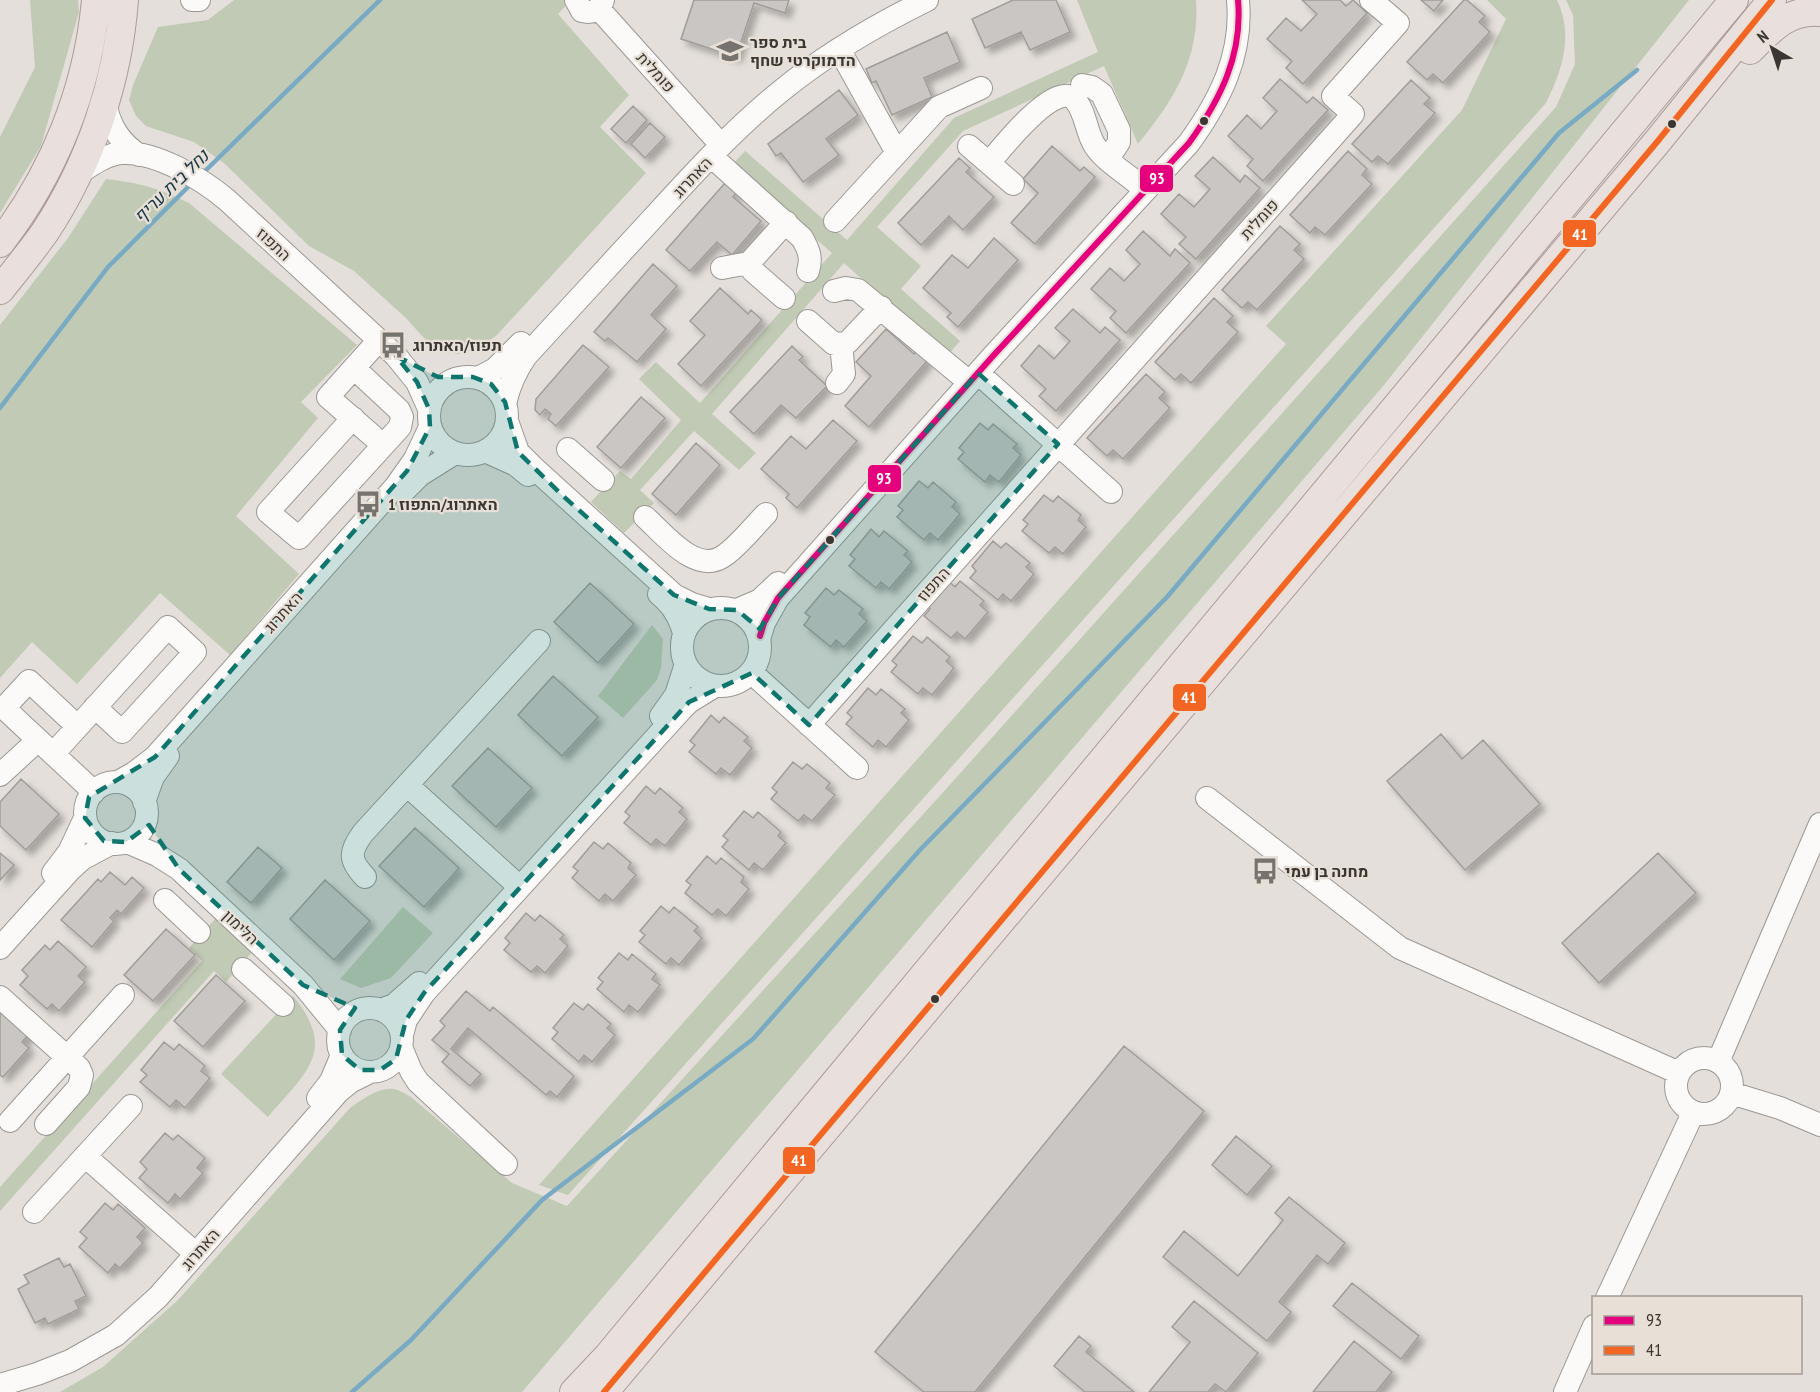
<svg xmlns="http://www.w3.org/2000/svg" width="1820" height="1392" font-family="'PT Sans Narrow',Heebo,sans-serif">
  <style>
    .green { fill: #c0cab4 }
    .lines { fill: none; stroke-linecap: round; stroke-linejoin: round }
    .stream { stroke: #79aac4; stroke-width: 4.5 }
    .building { fill: #cac6c3; stroke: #a19d99; stroke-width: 1.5; filter: url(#shadow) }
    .minor-casing { stroke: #9b9894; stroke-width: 24 }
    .major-casing { stroke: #ad9b96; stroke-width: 30 }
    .minor { stroke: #fbfaf9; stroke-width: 22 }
    .major { stroke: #e9dfdd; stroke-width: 28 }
    .bus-1-casing { stroke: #e8dfd6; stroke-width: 10 }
    .bus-2-casing { stroke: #e8dfd6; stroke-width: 10 }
    .bus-1 { stroke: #e5007d; stroke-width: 6 }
    .bus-2 { stroke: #f26522; stroke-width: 6 }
    .marked { fill: #0f766e; fill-opacity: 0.2; stroke: #0f766e; stroke-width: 4.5; stroke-dasharray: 12 8; stroke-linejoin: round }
    .bus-dot { fill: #3a3733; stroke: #e8dfd6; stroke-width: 2 }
    .labels { text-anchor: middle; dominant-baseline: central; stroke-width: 4.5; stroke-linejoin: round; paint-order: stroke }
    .poi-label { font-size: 16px; font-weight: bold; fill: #3a3733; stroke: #e8dfd6; text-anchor: start }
    .street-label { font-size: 16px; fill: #3a3733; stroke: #e8dfd6 }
    .water-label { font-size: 18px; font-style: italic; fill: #173849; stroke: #e8dfd6 }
    .line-badge { stroke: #e8dfd6; stroke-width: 2 }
    .badge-label { font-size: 16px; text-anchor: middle; font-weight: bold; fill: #fff }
  </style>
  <defs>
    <filter id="shadow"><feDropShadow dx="5.5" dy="5.5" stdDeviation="3" flood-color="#0004"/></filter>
  </defs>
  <rect width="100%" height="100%" fill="#e4dfda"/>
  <!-- green -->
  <path class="green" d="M30,0H78L79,12L41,146L0,213V137L35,67Z
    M234,0H571L558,14L629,95L600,127L646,173L496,336L476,349L458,354L440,351L422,336L406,318L354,271L309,246L224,163L194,142L146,126L136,116L129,100L133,85L158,27L208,20Z
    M1077,0H1196C1200,59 1174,100 1138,144L1104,66L963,131L877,227L921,266L901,289L960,341L947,356L844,263L712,414L756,453L739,470L694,431L640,490L654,503L624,533L591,502L620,471L631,479L681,420L639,379L656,362L700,403L832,253L732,165L745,151L847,240L954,118L1098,52Z
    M1487,0H1557C1574,36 1562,70 1546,103L568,1195L539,1185L1286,344L1266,326L1462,110L1506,19Z
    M1566,0H1689L1384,385L522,1392H60L103,1367L178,1300L350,1108C362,1100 378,1087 394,1089C399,1090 406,1094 411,1097L512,1183L567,1206L947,788L1556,107L1575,64L1573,15Z
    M106,179C140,183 158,188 189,203L357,345L301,402L318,418L236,516L299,574L230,655L160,593L77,684L32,642L0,678V325L68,238Z
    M652,625L663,639L661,668L657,680L623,718L598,696Z
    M403,907L433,933L391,978L361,988L340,979Z
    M216,918L253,951L226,982L214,971L0,1211V1187L202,961L189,948Z
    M293,996C338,1051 306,1072 268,1117L221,1074Z"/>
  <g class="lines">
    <!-- stream -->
    <path class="stream" d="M202,174L380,0
      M0,408L108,267L191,184
      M352,1392L411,1340L542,1200L753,1039L919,851L1167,597L1559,133L1637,70"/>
  </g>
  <!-- building -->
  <path class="building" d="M694,0H789L785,13L754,3L736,57L681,39Z
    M1013,0H1056L1070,32L1030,50L1021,32L985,48L972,19Z
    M1302,0H1340L1346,6L1353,0L1367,13L1303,84L1286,68L1292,61L1267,39L1286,18L1301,31L1317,14Z
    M1421,0H1443L1434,11Z
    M1464,0H1467L1485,16L1479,22L1490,32L1443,83L1433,74L1427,80L1407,62Z
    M947,32L960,62L924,78L932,97L892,115L876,81L872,83L866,69Z
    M1280,79L1307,103L1313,97L1328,110L1263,181L1247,166L1253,159L1228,136L1247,115L1261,129L1277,111L1263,98Z
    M1411,80L1430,98L1424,104L1435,113L1388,164L1378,156L1372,162L1352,144Z
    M839,90L858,115L826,139L839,155L803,182L781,153L776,156L768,144Z
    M633,106L647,120L626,143L611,129Z
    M650,123L665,137L645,158L631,144Z
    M1052,146L1080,171L1084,167L1095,177L1035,244L1011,223L1038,193L1023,179Z
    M1348,151L1367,169L1362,175L1372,184L1325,235L1315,227L1310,233L1290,215Z
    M1213,157L1240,182L1245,175L1260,188L1196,259L1179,244L1186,237L1161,214L1179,194L1194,207L1210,189L1195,176Z
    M959,158L970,168L966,172L994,197L963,230L949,216L921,245L898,223Z
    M725,183L736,193L733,197L761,221L732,255L717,242L690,271L666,250Z
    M1280,226L1300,244L1294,250L1304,259L1257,310L1248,302L1242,308L1222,290Z
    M1143,231L1170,256L1175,249L1190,263L1126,333L1110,318L1116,311L1091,289L1110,268L1124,281L1140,264L1126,250Z
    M994,238L1018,260L958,327L947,317L951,313L923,288L952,255L968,268Z
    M653,264L677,286L651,315L666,329L637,362L608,338L605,341L594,332Z
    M720,288L748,314L751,310L762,320L701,386L678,364L705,335L690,321Z
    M1214,298L1233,316L1227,322L1238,332L1191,383L1181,374L1175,380L1155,362Z
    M1073,309L1100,333L1105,327L1120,340L1056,411L1039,396L1046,389L1021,366L1039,345L1054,359L1070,341L1055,328Z
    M886,329L914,354L917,350L928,360L869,427L845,406L871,376L856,362Z
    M583,345L609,367L556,426L548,419L551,414L545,409L540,415L535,410L536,399Z
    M792,346L803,357L799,360L827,386L796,418L781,405L754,434L730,412Z
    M1146,374L1165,392L1159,398L1170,408L1123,459L1113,450L1107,456L1087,438Z
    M641,397L665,418L621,468L597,447Z
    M833,420L857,441L797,508L786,498L789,494L761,469L791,436L806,449Z
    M980,423L988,430L993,424L1017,444L1013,448L1021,455L999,482L990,475L985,482L958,459L964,452L959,448Z
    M696,443L720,465L676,515L652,494Z
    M919,481L928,488L933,482L956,502L952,507L960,514L938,540L930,533L924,540L897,517L903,510L898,506Z
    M1044,495L1053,502L1058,496L1081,515L1078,520L1086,527L1063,554L1055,547L1049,553L1022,531L1028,524L1023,520Z
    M871,529L879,537L884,531L908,551L904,555L912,562L889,589L881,582L876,588L849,566L855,559L850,555Z
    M993,541L1001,548L1006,543L1030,563L1026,567L1034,574L1011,601L1003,594L998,600L970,578L976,571L972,566Z
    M946,579L955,587L960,581L984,601L980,605L988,612L965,639L957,632L951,638L924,616L930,609L925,604Z
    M590,583L634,624L598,663L554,622Z
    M826,588L834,595L839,590L863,609L859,614L867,621L844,647L836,640L831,647L804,625L810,617L805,613Z
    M913,636L922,643L927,637L950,657L946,661L954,668L932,695L923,688L918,694L891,672L897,665L892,661Z
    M553,676L598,717L562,756L518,715Z
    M868,688L876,695L881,689L905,709L901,713L909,720L886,747L878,740L873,747L846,724L852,717L847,713Z
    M711,715L719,723L724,717L748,737L744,741L752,748L730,775L721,768L716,774L689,752L695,745L690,741Z
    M1441,734L1462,759L1483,740L1540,804L1465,870L1387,781Z
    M488,748L532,788L496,827L452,786Z
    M793,762L802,769L807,764L830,783L826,788L835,795L812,821L804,815L798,821L771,799L777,792L772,788Z
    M21,779L59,814L26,850L0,826V802Z
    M646,786L655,794L660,788L683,808L679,812L687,819L665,846L656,839L651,845L624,823L630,816L625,812Z
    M744,811L753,818L758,812L781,832L778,836L786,843L763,870L754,863L749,870L722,847L728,840L723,836Z
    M415,828L459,868L424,907L379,866Z
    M594,842L603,849L608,843L631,863L628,868L636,875L613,901L605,894L599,901L572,878L578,871L573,867Z
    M258,847L282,868L251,903L227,882Z
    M0,853L14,865L0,880Z
    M1658,853L1696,893L1599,983L1562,943Z
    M707,856L716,864L721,858L744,877L741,882L749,889L726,916L718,909L712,915L685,893L691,885L686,881Z
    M110,872L125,885L132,877L144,888L121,914L117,910L110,918L114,921L92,947L61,920L98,879L101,882Z
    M325,880L370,921L334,960L290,919Z
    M661,906L669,913L674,907L698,927L694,931L702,938L679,965L671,958L666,964L639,942L645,935L640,931Z
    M526,913L535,921L540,915L564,935L560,939L568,946L545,973L537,966L531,972L504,950L510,943L505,938Z
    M166,929L195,955L153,1001L124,975Z
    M58,941L86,967L78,976L85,982L59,1011L52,1004L47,1009L20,985L28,976L22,970L45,945L50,950Z
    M619,953L628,960L632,954L656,974L652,979L660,985L638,1012L629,1005L624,1012L597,989L603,982L598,978Z
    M216,975L245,1001L203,1047L174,1021Z
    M466,991L490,1011L493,1007L574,1076L557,1097L550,1091L546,1095L468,1028L451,1049L481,1074L470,1086L442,1062L449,1054L432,1040L445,1026L440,1021Z
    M574,1003L583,1010L588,1004L611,1024L607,1028L615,1035L592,1062L584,1055L579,1062L552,1039L558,1032L553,1028Z
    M0,1009L30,1033L22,1042L29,1048L3,1077L0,1075Z
    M164,1042L174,1050L179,1044L205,1066L201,1071L210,1078L185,1108L176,1100L170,1107L140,1082L147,1075L141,1070Z
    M1124,1046L1204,1111L975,1392H924L875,1352Z
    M165,1133L173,1140L178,1135L205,1158L197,1168L203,1173L180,1199L175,1194L168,1203L139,1178L147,1169L140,1162Z
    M1236,1136L1272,1166L1247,1195L1212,1165Z
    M1289,1197L1345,1243L1328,1264L1317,1255L1279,1302L1291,1312L1267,1341L1163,1257L1184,1231L1238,1276L1283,1220L1275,1213Z
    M105,1203L113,1210L118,1204L145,1228L137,1237L143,1243L120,1268L115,1264L108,1273L79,1247L87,1238L80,1232Z
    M59,1258L64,1267L70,1264L86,1296L75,1301L79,1309L48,1324L45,1318L35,1323L18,1289L29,1283L24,1275Z
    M1352,1283L1419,1336L1401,1359L1333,1306Z
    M1194,1301L1258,1353L1226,1392L1215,1384L1208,1392H1149L1190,1342L1172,1327Z
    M1079,1336L1091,1346L1086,1352L1134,1392H1085L1054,1366Z
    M1354,1341L1392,1372L1376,1392H1313Z"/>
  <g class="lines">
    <!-- minor casing -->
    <g class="minor-casing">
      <path id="minor" d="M192,0H199
        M576,0L582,11C593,14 600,10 603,0
        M599,9L713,136
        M839,49L897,153
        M1082,85L1092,87L1102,94L1119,130V142L1108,159
        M105,102C109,125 119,142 139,155
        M969,146L1013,184
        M711,156L802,238C809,250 812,258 808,271
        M989,163C1001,149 1056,78 1075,100C1086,112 1086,133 1095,146C1105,161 1124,172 1137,183
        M76,175C90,166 106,154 122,153C156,151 202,179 227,200L396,356L417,382L429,409
        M835,221L939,107L981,88
        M722,268L749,263
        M834,291L846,288L858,290L963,377
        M784,298L753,271L749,263L786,222
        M808,321L834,344L847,343L881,307
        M379,340L328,397L383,445
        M978,373L1111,492
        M429 416a39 39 0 1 1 78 0a39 39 0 1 1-78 0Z
        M478,378L495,369L521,343
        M837,383L844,374L841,344
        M505,404C509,385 515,372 526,356C568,310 610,265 652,219C693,174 734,129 781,91C826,54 876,25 927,0
        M353,418L268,512L299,538L400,427L402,417L399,410L354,368
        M507,421L518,452L535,469L674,595L692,604L709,609
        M568,449L603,480
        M485,451L516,465L528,475
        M404,491L420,475L455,453
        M645,517C663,533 695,574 722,557C737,548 753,527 766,514
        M659,594C673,606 679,616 684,633
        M682 647a39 39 0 1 1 78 0a39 39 0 1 1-78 0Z
        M737,610L760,600L778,583
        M760,636L764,623L778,598L993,356L1189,143C1220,100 1243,55 1238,0
        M752,673L857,768
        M661,716L676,695L686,664
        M809,725L1353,114L1333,96L1398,23L1371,0
        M77,726L29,681L4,708L94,792
        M53,754L168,627L195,652L122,732L95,707
        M0,775L38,740
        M118,782L134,773L155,757L396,486L415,459L430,427
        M85 813a31 31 0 1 1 62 0a31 31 0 1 1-62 0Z
        M407,785L512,880
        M1207,798L1400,948L1679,1073
        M144,802L153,777L168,756
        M127,842L157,855L179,869L303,985L340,1030
        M53,873L69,852L85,818
        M365,877C349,860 349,852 363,833L539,641
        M165,900L199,932
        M0,948L71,869L82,859L112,843
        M243,969L283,1005
        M0,997L79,1068L82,1075L79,1087L46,1124
        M338 1040a32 32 0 1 1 64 0a32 32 0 1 1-64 0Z
        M381,1010L394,1005L419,983
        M402,1035L406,1020L424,993L681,710L689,702L715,686
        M401,1047L411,1071L418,1082L506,1164
        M1676 1086a28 28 0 1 1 56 0a28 28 0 1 1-56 0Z
        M1718,1062L1820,824
        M1731,1093L1780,1108L1820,1125
        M318,1098L331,1081L342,1055
        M10,1121L123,995
        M85,1156L187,1246
        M34,1212L131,1106
        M1607,1298L1693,1113
        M0,1385L37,1374L70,1361L116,1335L158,1297L338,1092L350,1082L370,1072
        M1565,1392L1594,1326"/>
    </g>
    <!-- major casing -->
    <g class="major-casing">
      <path id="major" d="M1750,50C1771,29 1788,9 1820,12
        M0,243C54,173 88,89 96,0
        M0,290C15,271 31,252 45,232C90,164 118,81 124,0
        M574,1392L608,1356L1734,0
        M604,1392L1657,142L1772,0"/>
    </g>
    <!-- minor -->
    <use href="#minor" class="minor"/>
    <!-- major -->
    <use href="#major" class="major"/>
    <!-- bus-1 casing -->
    <g class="bus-1-casing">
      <path id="bus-1" d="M760,636L764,623L778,598L993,356L1189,143C1220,100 1243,55 1238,0"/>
    </g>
    <!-- bus-2 casing -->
    <g class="bus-2-casing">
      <path id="bus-2" d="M604,1392L1657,142L1772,0"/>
    </g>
    <!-- bus-1 -->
    <use href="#bus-1" class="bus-1"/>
    <!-- bus-2 -->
    <use href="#bus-2" class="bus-2"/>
  </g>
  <!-- marked area -->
  <path class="marked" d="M396,356L438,377H473L491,384L505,402L518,452L562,495L674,595L709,609L737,610L760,629L778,598L978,373L1058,444L809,725L752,673L689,702L424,993L406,1020L396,1059L380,1070H360L342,1055L340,1030L355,1008L303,985L179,869L149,825L126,842L104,841L85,818L89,797L155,757L407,471L430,427L429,409L417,382Z"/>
  <!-- icons -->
  <defs>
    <g id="school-bare" transform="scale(2.07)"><path d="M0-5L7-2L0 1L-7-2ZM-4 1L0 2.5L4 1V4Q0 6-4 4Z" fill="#76726d" stroke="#e8dfd6" stroke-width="2.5" paint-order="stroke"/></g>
    <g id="bus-bare" transform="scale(2.07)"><path d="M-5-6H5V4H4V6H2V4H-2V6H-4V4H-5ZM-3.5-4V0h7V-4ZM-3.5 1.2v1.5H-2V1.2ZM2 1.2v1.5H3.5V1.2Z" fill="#76726d" stroke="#e8dfd6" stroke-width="2.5" paint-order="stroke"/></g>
  </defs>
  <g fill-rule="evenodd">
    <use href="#school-bare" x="730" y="51"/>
    <use href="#bus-bare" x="393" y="345"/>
    <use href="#bus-bare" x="368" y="504"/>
    <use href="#bus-bare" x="1265" y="871"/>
  </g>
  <!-- markers -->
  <g class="bus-dot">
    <circle cx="1204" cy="121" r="5"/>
    <circle cx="1672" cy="124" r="5"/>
    <circle cx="830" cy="540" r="5"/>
    <circle cx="935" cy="999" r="5"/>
  </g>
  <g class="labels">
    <!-- poi labels -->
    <g class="poi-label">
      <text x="750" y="42">בית ספר<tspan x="750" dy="18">הדמוקרטי שחף</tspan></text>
      <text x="413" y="345">תפוז/האתרוג</text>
      <text x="388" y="504">האתרוג/התפוז 1</text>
      <text x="1285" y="871">מחנה בן עמי</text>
    </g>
    <!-- street labels -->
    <g class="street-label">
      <text transform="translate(656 72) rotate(48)">פומלית</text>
      <text transform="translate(692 177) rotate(-47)">האתרוג</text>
      <text transform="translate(1259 219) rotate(-48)">פומלית</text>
      <text transform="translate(274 244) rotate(43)">התפוז</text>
      <text transform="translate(933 584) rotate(-48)">התפוז</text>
      <text transform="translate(283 612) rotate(-48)">האתרוג</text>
      <text transform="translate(241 927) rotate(43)">הלימון</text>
      <text transform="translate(200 1249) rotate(-49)">האתרוג</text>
    </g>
    <!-- water labels -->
    <g class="water-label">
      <text transform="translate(171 186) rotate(-44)">נחל בית עריף</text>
    </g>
  </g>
  <g class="line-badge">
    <rect x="1139" y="164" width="35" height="29" rx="6" fill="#e5007d"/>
    <rect x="1562" y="219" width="35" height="29" rx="6" fill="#f26522"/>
    <rect x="867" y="464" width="35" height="29" rx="6" fill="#e5007d"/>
    <rect x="1172" y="683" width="35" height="29" rx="6" fill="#f26522"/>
    <rect x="782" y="1146" width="34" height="29" rx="6" fill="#f26522"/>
  </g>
  <g class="badge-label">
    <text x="1157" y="184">93</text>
    <text x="1580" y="240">41</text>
    <text x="884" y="484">93</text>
    <text x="1189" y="703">41</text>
    <text x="799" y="1166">41</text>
  </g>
  <!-- legend -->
  <rect x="1592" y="1296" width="210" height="78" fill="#e8dfd6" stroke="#a29c95" stroke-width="1.5"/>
  <rect x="1604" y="1316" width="30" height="9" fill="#e5007d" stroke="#a29c95" stroke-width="1.5"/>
  <text x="1646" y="1326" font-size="18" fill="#3a3733">93</text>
  <rect x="1604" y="1346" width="30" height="9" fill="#f26522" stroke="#a29c95" stroke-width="1.5"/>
  <text x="1646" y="1356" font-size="18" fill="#3a3733">41</text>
  <!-- north arrow -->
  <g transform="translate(1772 48) rotate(321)" stroke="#e8dfd6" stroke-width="4.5" paint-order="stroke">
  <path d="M0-4.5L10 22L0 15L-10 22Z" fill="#3a3733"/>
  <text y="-9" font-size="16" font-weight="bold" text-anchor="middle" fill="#3a3733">N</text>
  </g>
</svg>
